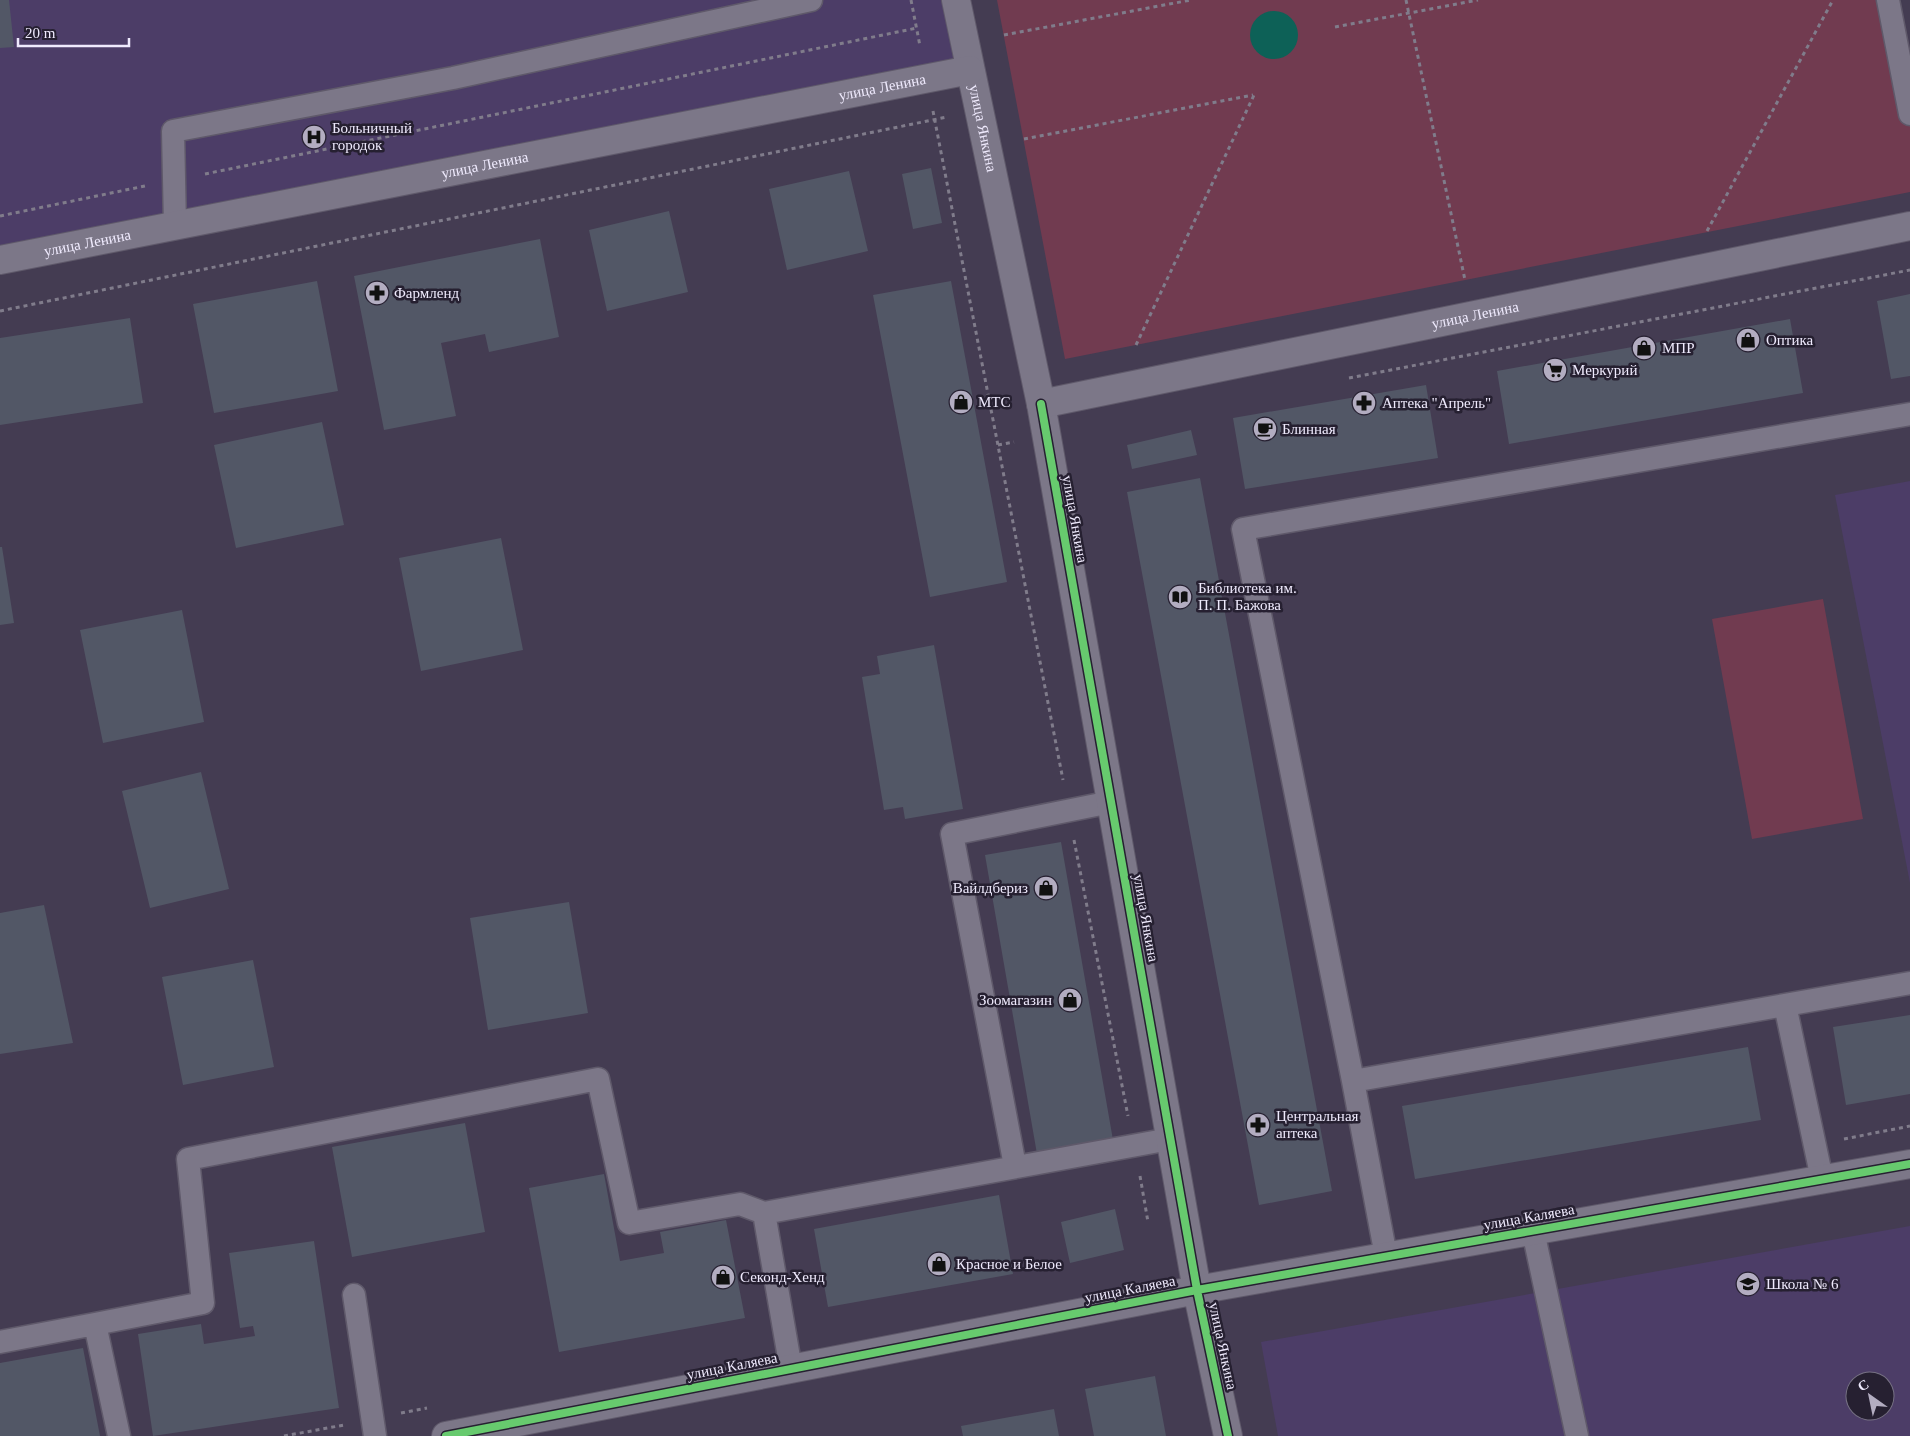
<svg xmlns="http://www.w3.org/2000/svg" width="1910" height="1436" font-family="Georgia,serif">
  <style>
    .built { fill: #4c3d67; fill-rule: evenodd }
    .green { fill: #713b50 }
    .water { fill: #0d6157 }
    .building { fill: #525766 }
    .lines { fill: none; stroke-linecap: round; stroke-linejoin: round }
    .lane-casing { stroke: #5f596a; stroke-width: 25 }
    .street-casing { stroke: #5f596a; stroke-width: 30 }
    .secondary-casing { stroke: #5f596a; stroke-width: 30 }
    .path { stroke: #807c8b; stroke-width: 3; stroke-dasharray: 4 4; stroke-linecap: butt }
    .lane { stroke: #7c7788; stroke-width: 22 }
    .street { stroke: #7c7788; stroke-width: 28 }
    .secondary { stroke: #7c7788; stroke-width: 28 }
    .cycleway-casing { stroke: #262031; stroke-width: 11 }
    .cycleway { stroke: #67ca6e; stroke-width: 8 }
    .labels { text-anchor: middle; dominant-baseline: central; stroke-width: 5; stroke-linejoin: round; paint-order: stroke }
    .street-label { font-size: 15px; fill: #efeafd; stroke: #262031 }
    .poi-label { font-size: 15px; fill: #efeafd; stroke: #262031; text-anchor: start }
  </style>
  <rect width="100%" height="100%" fill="#443c52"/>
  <!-- built -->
  <path class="built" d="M0,0H956L970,70L0,260Z
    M1910,481V883L1835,495Z
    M1910,1226V1436H1278L1261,1342ZM1855,1381H1885V1411H1855Z"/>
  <!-- green -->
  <path class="green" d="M997,0H1887L1910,119V192L1065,359Z
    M1823,599L1863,819L1752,839L1712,619Z"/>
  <!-- water -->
  <path class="water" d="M1250 35a24 24 0 1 1 48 0a24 24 0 1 1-48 0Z"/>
  <!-- building -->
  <path class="building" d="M0,0H9L14,47L0,48Z
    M931,168L942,223L913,229L902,174Z
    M849,171L868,251L787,270L769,189Z
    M669,211L688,292L607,311L589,230Z
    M540,239L559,337L489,352L485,334L441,343L456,416L384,430L354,276Z
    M317,281L338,391L214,413L193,304Z
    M951,281L1007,582L930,597L873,295Z
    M1910,294V376L1891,379L1877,301Z
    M130,318L143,403L0,425V338Z
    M1790,319L1803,393L1509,444L1497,371Z
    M1426,385L1438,458L1245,489L1233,418Z
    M322,422L344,525L236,548L214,445Z
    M1191,430L1197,455L1132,469L1127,445Z
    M1200,478L1332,1191L1259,1205L1127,492Z
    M501,538L523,650L421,671L399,558Z
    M0,547H2L14,623L0,625Z
    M182,610L204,722L103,743L80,630Z
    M934,645L963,809L905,819L903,807L884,810L862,677L880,674L877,656Z
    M201,772L229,889L150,908L122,791Z
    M1061,842L1113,1140L1037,1154L985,855Z
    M569,902L588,1013L488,1030L470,918Z
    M44,905L73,1043L0,1054V913Z
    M253,960L274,1067L183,1085L162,977Z
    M1910,1015V1094L1846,1105L1833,1027Z
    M1748,1047L1761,1120L1415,1179L1402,1106Z
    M465,1123L485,1232L352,1257L332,1147Z
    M604,1174L620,1261L664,1253L660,1232L726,1220L745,1318L559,1352L529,1188Z
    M999,1195L1013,1274L828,1307L814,1229Z
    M1115,1209L1124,1250L1070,1263L1061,1222Z
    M314,1241L339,1408L153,1436L138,1334L201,1324L204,1344L255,1336L253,1326L240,1328L229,1253Z
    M83,1348L100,1436H0V1363Z
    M1155,1376L1166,1436H1094L1085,1389Z
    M1054,1409L1059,1436H963L961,1426Z"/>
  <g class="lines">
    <!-- lane casing -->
    <g class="lane-casing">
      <path id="lane" d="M1888,0L1910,114
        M175,226L173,131L453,78L811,0
        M1785,1005L1822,1179
        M1353,1081L1910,983
        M1015,1166L952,834L1111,802
        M764,1213L1170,1139
        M1533,1231L1577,1436
        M1386,1256L1353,1081L1243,529L1910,414
        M354,1295L375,1436
        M0,1342L95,1324
        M119,1436L95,1324L203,1303L188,1159L598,1079L629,1223L740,1204L764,1213L791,1369"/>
    </g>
    <!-- street casing -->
    <g class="street-casing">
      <path id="street" d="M1041,404L1197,1290L1228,1436"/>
    </g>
    <!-- secondary casing -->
    <g class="secondary-casing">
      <g id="secondary">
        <path id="s1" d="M956,0L1041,404L1910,226"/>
        <path id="s2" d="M0,260L970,70"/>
        <path d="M446,1436L1197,1290L1910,1164"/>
      </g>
    </g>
    <!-- path -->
    <path class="path" d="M911,0L920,46
      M1406,0L1465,280
      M1335,27L1478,0
      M1004,35L1191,0
      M933,111L1063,780
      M1024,139L1253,95
      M205,174L917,28
      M0,216L145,186
      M1707,231L1833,0
      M0,311L947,117
      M1136,345L1254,95
      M1349,378L1910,270
      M998,445L1014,442
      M1074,840L1128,1116
      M1844,1139L1910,1126
      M1140,1176L1148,1222
      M401,1413L427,1408
      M284,1436L344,1425"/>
    <!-- lane -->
    <use href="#lane" class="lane"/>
    <!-- street -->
    <use href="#street" class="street"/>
    <!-- secondary -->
    <use href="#secondary" class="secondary"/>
    <!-- cycleway casing -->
    <g class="cycleway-casing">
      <path id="cycleway" d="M1041,404L1197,1290L1228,1436
        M446,1436L1197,1290L1910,1164"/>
    </g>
    <!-- cycleway -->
    <use href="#cycleway" class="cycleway"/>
  </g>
  <!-- icons -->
  <defs>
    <g id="hospital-disc" transform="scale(1.25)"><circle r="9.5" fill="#b3adc1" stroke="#262031"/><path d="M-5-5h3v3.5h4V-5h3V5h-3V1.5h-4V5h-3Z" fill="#111"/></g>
    <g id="pharmacy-disc" transform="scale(1.25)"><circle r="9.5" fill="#b3adc1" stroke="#262031"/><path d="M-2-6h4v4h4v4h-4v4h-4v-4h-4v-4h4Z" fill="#111"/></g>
    <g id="shop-disc" transform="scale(1.25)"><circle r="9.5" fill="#b3adc1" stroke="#262031"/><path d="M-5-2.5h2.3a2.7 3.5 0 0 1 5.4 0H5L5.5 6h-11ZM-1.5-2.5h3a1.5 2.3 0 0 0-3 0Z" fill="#111"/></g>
    <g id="supermarket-disc" transform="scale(1.25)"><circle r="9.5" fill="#b3adc1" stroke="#262031"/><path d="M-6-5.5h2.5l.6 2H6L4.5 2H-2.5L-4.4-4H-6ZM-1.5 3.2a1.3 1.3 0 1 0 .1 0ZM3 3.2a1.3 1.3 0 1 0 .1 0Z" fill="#111"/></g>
    <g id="cafe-disc" transform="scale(1.25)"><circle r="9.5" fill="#b3adc1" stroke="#262031"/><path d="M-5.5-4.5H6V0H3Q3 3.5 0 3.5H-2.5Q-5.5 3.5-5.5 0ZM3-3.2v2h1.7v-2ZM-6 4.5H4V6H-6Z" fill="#111"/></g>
    <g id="library-disc" transform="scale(1.25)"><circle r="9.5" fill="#b3adc1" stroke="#262031"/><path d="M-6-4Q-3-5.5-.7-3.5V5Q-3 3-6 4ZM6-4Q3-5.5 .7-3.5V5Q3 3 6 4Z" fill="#111"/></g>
    <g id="school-disc" transform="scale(1.25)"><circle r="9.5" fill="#b3adc1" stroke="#262031"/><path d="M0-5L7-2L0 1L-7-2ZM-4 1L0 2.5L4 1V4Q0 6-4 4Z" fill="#111"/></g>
  </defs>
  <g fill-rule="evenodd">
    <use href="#hospital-disc" x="314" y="137"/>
    <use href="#pharmacy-disc" x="377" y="293"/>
    <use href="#shop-disc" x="1748" y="340"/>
    <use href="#shop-disc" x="1644" y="348"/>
    <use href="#supermarket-disc" x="1555" y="370"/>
    <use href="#shop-disc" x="961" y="402"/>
    <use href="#pharmacy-disc" x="1364" y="403"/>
    <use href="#cafe-disc" x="1265" y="429"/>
    <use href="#library-disc" x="1180" y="597"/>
    <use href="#shop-disc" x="1046" y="888"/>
    <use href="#shop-disc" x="1070" y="1000"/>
    <use href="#pharmacy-disc" x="1258" y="1125"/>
    <use href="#shop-disc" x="939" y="1264"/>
    <use href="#shop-disc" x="723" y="1277"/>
    <use href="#school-disc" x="1748" y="1284"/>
  </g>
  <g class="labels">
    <!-- street labels -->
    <g class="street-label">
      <text stroke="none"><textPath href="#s2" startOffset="899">улица Ленина</textPath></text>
      <text stroke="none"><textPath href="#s1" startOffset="131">улица Янкина</textPath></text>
      <text stroke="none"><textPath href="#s2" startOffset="494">улица Ленина</textPath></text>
      <text stroke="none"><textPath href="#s2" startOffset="89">улица Ленина</textPath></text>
      <text stroke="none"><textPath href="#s1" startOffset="856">улица Ленина</textPath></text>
      <text transform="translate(1075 519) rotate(80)">улица Янкина</text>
      <text transform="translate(1146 918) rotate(80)">улица Янкина</text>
      <text transform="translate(1529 1217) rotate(-10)">улица Каляева</text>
      <text transform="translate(1130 1289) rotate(-11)">улица Каляева</text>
      <text transform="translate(1223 1346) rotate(78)">улица Янкина</text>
      <text transform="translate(732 1366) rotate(-11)">улица Каляева</text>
    </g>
    <!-- poi labels -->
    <g class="poi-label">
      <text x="332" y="128">Больничный<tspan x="332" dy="17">городок</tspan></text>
      <text x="394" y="293">Фармленд</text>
      <text x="1766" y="340">Оптика</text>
      <text x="1662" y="348">МПР</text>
      <text x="1572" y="370">Меркурий</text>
      <text x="978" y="402">МТС</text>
      <text x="1382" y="403">Аптека "Апрель"</text>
      <text x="1282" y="429">Блинная</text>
      <text x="1198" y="588">Библиотека им.<tspan x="1198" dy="17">П. П. Бажова</tspan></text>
      <text x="1028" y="888" text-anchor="end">Вайлдбериз</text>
      <text x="1052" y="1000" text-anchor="end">Зоомагазин</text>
      <text x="1276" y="1116">Центральная<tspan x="1276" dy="17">аптека</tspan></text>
      <text x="956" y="1264">Красное и Белое</text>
      <text x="740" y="1277">Секонд-Хенд</text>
      <text x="1766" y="1284">Школа № 6</text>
    </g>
  </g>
  <!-- north arrow -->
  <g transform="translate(1870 1396) rotate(327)"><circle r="24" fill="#262031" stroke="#767183"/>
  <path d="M0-4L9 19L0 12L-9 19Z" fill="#b3adc1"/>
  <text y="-8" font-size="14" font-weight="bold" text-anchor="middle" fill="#efeafd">С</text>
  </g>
  <!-- scale -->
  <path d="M18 38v8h111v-8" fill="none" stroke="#efeafd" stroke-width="2.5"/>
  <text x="25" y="38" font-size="15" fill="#efeafd" stroke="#262031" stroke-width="4" paint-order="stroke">20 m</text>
</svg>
